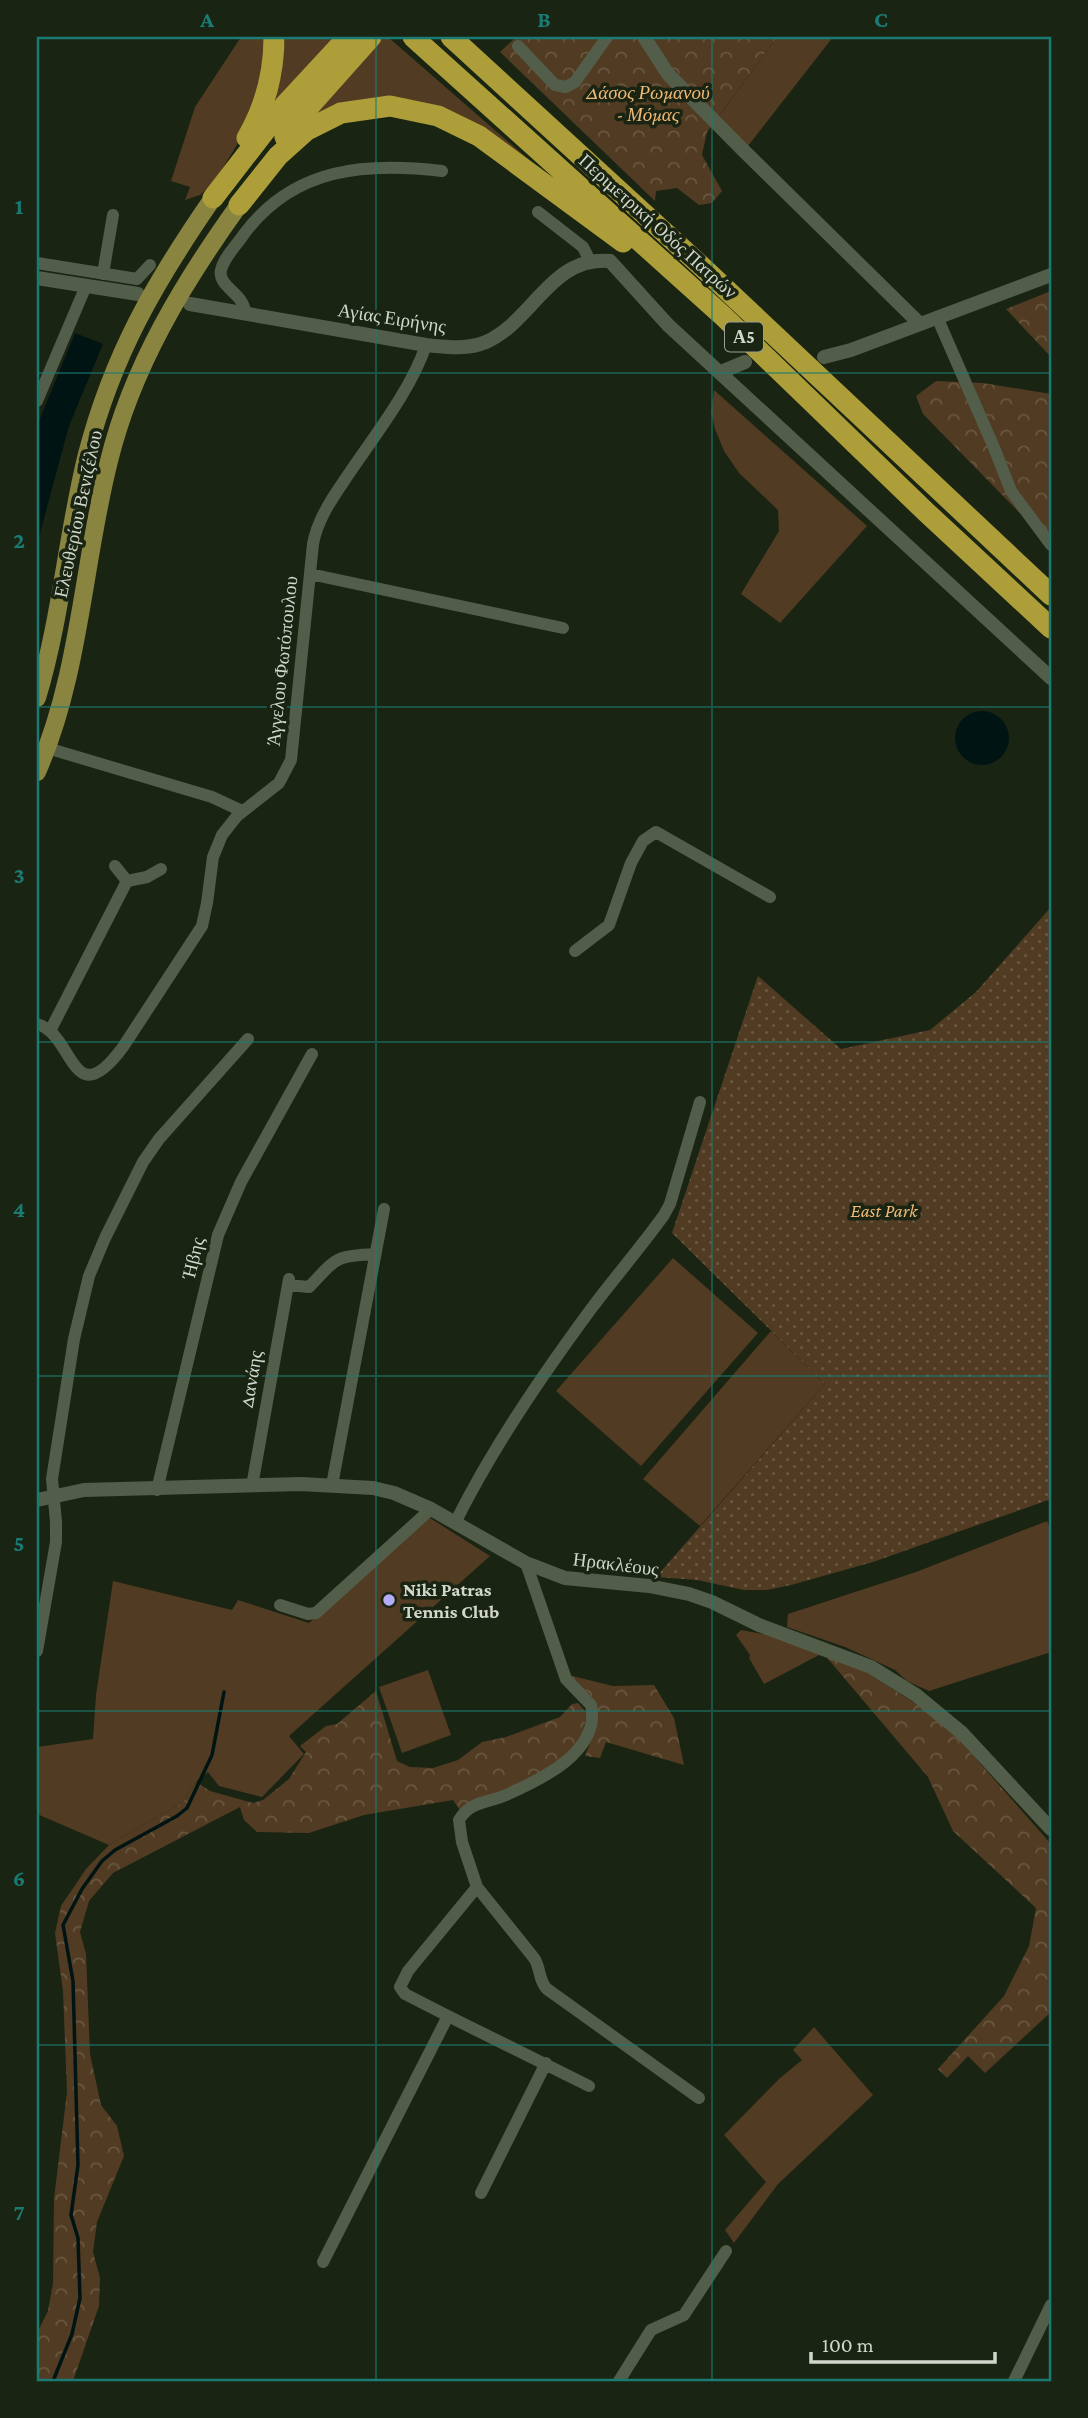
<svg xmlns="http://www.w3.org/2000/svg" width="1088" height="2418" font-family="'Crimson Pro',serif">
  <style>
    .green { fill: #513b22 }
    .forest { fill: url(#forest-crowns) }
    .park { fill: url(#park-dots) }
    .water { fill: #001414 }
    .lines { fill: none; stroke-linecap: round; stroke-linejoin: round }
    .stream { stroke: #001414; stroke-width: 3.5 }
    .minor { stroke: #535e4a; stroke-width: 12 }
    .tertiary { stroke: #535e4a; stroke-width: 14 }
    .primary { stroke: #898440; stroke-width: 18 }
    .motorway { stroke: #ad9e39; stroke-width: 21 }
    .grid { fill: none; stroke: #197b73; stroke-width: 2; stroke-opacity: 0.55 }
    .poi-dot { fill: #b5acf8; stroke: #1a2412; stroke-width: 2.5 }
    .labels { text-anchor: middle; dominant-baseline: central; stroke-width: 7; stroke-linejoin: round; paint-order: stroke }
    .shield { fill: #1a2412; stroke: #9aa194; stroke-width: 2 }
    .shield-label { font-size: 18px; font-weight: bold; fill: #d1d7cc }
    .park-label { font-size: 19px; font-style: italic; fill: #f2b976; stroke: #1a2412 }
    .street-label { font-size: 19px; fill: #d1d7cc; stroke: #1a2412 }
    .poi-label { font-size: 19px; font-weight: bold; fill: #d1d7cc; stroke: #1a2412; text-anchor: start }
    .neatline { fill: none; stroke: #197b73; stroke-width: 2.5 }
    .grid-label { font-size: 23px; text-anchor: middle; font-weight: bold; fill: #197b73 }
  </style>
  <defs>
    <pattern id="forest-crowns" width="20" height="18" patternUnits="userSpaceOnUse" patternTransform="scale(1.75)"><rect width="20" height="18" fill="#513b22"/><path d="M2 6a3 3 0 1 1 6 0M12 15a3 3 0 1 1 6 0" fill="none" stroke="#695741"/></pattern>
    <pattern id="park-dots" width="8" height="8" patternUnits="userSpaceOnUse" patternTransform="scale(1.75)"><rect width="8" height="8" fill="#513b22"/><path d="M2 2h.1M6 6h.1" fill="none" stroke="#695741" stroke-width="1.8" stroke-linecap="round"/></pattern>
  </defs>
  <rect width="100%" height="100%" fill="#1a2412"/>
  <!-- green -->
  <path class="green" d="M241,37H265L260,89L241,138L215,181L200,195L185,200L190,187L171,181L195,107Z
    M285,37H340L281,100L273,103L281,77Z
    M379,37H388L551,179L455,113L314,117L333,86Z
    M777,37H833L748,146L719,116Z
    M714,390L867,526L780,623L741,594L779,531L778,510L739,473L724,451L715,429L711,412Z
    M673,1258L758,1333L641,1466L556,1391Z
    M771,1331L825,1384L700,1526L643,1479Z
    M430,1518L490,1556L289,1736L304,1754L262,1797L219,1786L208,1772L196,1782L183,1802L109,1845L37,1814V1747L93,1739L96,1695L113,1581L232,1610L238,1600L309,1623Z
    M1047,1521L1051,1531V1652L929,1691L907,1681L895,1670L845,1647L787,1627L788,1614L916,1572Z
    M741,1630L779,1637L823,1653L764,1684L749,1658L750,1655L736,1635Z
    M428,1670L451,1735L402,1753L379,1687Z
    M814,2027L873,2095L778,2184L734,2243L725,2230L766,2182L724,2135L779,2079L802,2060L793,2050Z"/>
  <!-- forest -->
  <path class="forest" d="M516,37H777L707,132L702,155L722,191L712,203L699,205L677,188L656,191L655,201L500,52Z
    M1051,291V357L1006,309Z
    M936,381L983,383L1051,394V545L923,414L916,396Z
    M823,1653L863,1670L927,1711L949,1728L1051,1844V2012L985,2073L968,2056L947,2078L938,2069L1004,1996L1029,1946L1036,1908L953,1831L928,1777Z
    M572,1676L613,1686L654,1685L674,1718L684,1765L606,1742L600,1758L585,1756C605,1710 596,1715 572,1676Z
    M376,1691L397,1761L410,1767L433,1768L458,1760L482,1742L506,1737L560,1717L572,1704L578,1703L587,1713L581,1742L546,1771L464,1808L459,1809L453,1800L364,1815L309,1833L257,1832L244,1820L240,1807L113,1873L89,1901L80,1932L86,1954L90,2054L101,2105L117,2126L124,2156L97,2222L93,2252L100,2278L99,2306L73,2381H37V2333L48,2311L53,2283L54,2199L67,2092L63,1991L55,1933L61,1906L86,1869L109,1845L183,1802L196,1782L210,1791L253,1803L263,1800L289,1779L306,1752L300,1746L326,1726L337,1724Z"/>
  <!-- park -->
  <path class="park" d="M1051,907V1499L873,1562L791,1585L767,1590H744L697,1580L656,1577L825,1384L672,1233L758,976L841,1049L930,1030L976,992Z"/>
  <!-- water -->
  <path class="water" d="M75,333L103,344L69,426L37,544V426Z
    M955 738a27 27 0 1 1 54 0a27 27 0 1 1-54 0Z"/>
  <g class="lines">
    <!-- stream -->
    <path class="stream" d="M53,2381L72,2334L80,2298L78,2238L71,2215L78,2165L73,1981L63,1925L82,1889L102,1861L115,1850L177,1816L187,1808L212,1755L224,1692"/>
    <!-- minor -->
    <path class="minor" d="M518,46L555,85L566,87L575,82L607,37
      M538,212L583,247L591,263
      M37,263L137,279L150,265
      M103,274L113,215
      M245,314C246,294 217,287 221,270C224,257 237,245 244,234C294,167 366,162 442,171
      M937,317L995,450L1011,491L1051,545
      M37,401L86,286
      M310,574L563,628
      M47,748L212,797L242,811
      M115,866L127,881
      M127,881L147,877L161,869
      M575,951L609,925L631,863L643,841L656,832L770,897
      M37,1024C75,1034 71,1117 123,1047L202,926L207,903L213,857L222,835L237,816L279,783L291,760L313,544C317,521 331,500 344,481C371,440 411,391 426,345
      M50,1031L127,881
      M288,1285L309,1287C337,1258 334,1256 375,1254
      M332,1485L384,1209
      M252,1486L289,1279
      M157,1490L218,1235L241,1182L312,1054
      M455,1523C493,1447 541,1377 591,1309C615,1277 641,1247 664,1215L670,1204L700,1102
      M280,1605L308,1614L316,1613L431,1509
      M37,1651L56,1542V1522L52,1479L74,1339L89,1276L105,1238L143,1162L159,1139L248,1039
      M477,1887L534,1958C541,1968 538,1980 547,1989L699,2098
      M448,2016L589,2086
      M481,2193L546,2063
      M323,2262L448,2016L405,1994L400,1987L408,1971L477,1887L462,1842L459,1820C470,1801 488,1803 506,1795C540,1780 601,1752 591,1705L566,1679L526,1563
      M619,2381L651,2330L684,2315L726,2251
      M1014,2381L1051,2305"/>
    <!-- tertiary -->
    <path class="tertiary" d="M644,37L668,74L742,149L919,323
      M37,278L138,294
      M190,304L426,345C446,347 467,350 486,342C532,322 552,255 610,261L668,325L1051,678
      M824,357L851,350L1051,275
      M721,372L745,362
      M37,1500L84,1490L301,1484L373,1488L394,1493L431,1509L526,1563L565,1578L649,1586L689,1594L712,1602L759,1625L871,1667L916,1695L962,1733L1051,1829"/>
    <!-- primary -->
    <path class="primary" d="M37,698C61,619 67,534 87,454C113,354 155,282 213,198
      M37,772C80,675 83,563 109,461C132,367 183,283 239,205"/>
    <!-- motorway -->
    <path class="motorway" d="M413,37L723,316L926,512L1051,628
      M451,37L700,265L1051,595
      M285,137L298,119L371,37
      M247,138C265,107 274,73 274,37
      M213,198L285,105L348,37
      M239,205L278,156L307,130L341,113L390,106L438,116L479,136L623,242"/>
  </g>
  <!-- grid -->
  <path class="grid" d="M376,37V2381M712,37V2381M37,373H1051M37,707H1051M37,1042H1051M37,1376H1051M37,1711H1051M37,2045H1051"/>
  <!-- markers -->
  <circle class="poi-dot" cx="389" cy="1600" r="7"/>
  <g class="labels">
    <!-- shield labels -->
    <rect class="shield" x="725" y="322.5" width="38" height="29" rx="5"/>
    <g class="shield-label">
      <text x="744" y="337">Α5</text>
    </g>
    <!-- park labels -->
    <g class="park-label">
      <text x="648" y="92">Δάσος Ρωμανού<tspan x="648" dy="22">- Μόμας</tspan></text>
      <text x="884" y="1210">East Park</text>
    </g>
    <!-- street labels -->
    <g class="street-label">
      <text transform="translate(658 226) rotate(42)">Περιμετρική Οδός Πατρών</text>
      <text transform="translate(392 318) rotate(9)">Αγίας Ειρήνης</text>
      <text transform="translate(78 514) rotate(-78)">Ελευθερίου Βενιζέλου</text>
      <text transform="translate(282 661) rotate(-84)">Άγγελου Φωτόπουλου</text>
      <text transform="translate(193 1258) rotate(-76)">Ήβης</text>
      <text transform="translate(251 1379) rotate(-80)">Δανάης</text>
      <text transform="translate(616 1564) rotate(7)">Ηρακλέους</text>
    </g>
    <!-- poi labels -->
    <g class="poi-label">
      <text x="403" y="1589">Niki Patras<tspan x="403" dy="22">Tennis Club</tspan></text>
    </g>
  </g>
  <!-- border -->
  <rect width="1088" height="2418" fill="none" stroke="#1a2412" stroke-width="77"/>
  <!-- scale -->
  <path d="M811 2352v10h184v-10" fill="none" stroke="#d1d7cc" stroke-width="3.5"/>
  <text x="822" y="2352" font-size="21" fill="#d1d7cc" stroke="#1a2412" stroke-width="5" paint-order="stroke">100 m</text>
  <rect x="38" y="38" width="1012" height="2342" class="neatline"/>
  <g class="grid-label">
    <text x="207" y="27">A</text>
    <text x="544" y="27">B</text>
    <text x="881" y="27">C</text>
    <text x="19" y="214">1</text>
    <text x="19" y="548">2</text>
    <text x="19" y="883">3</text>
    <text x="19" y="1217">4</text>
    <text x="19" y="1551">5</text>
    <text x="19" y="1886">6</text>
    <text x="19" y="2220">7</text>
  </g>
</svg>
